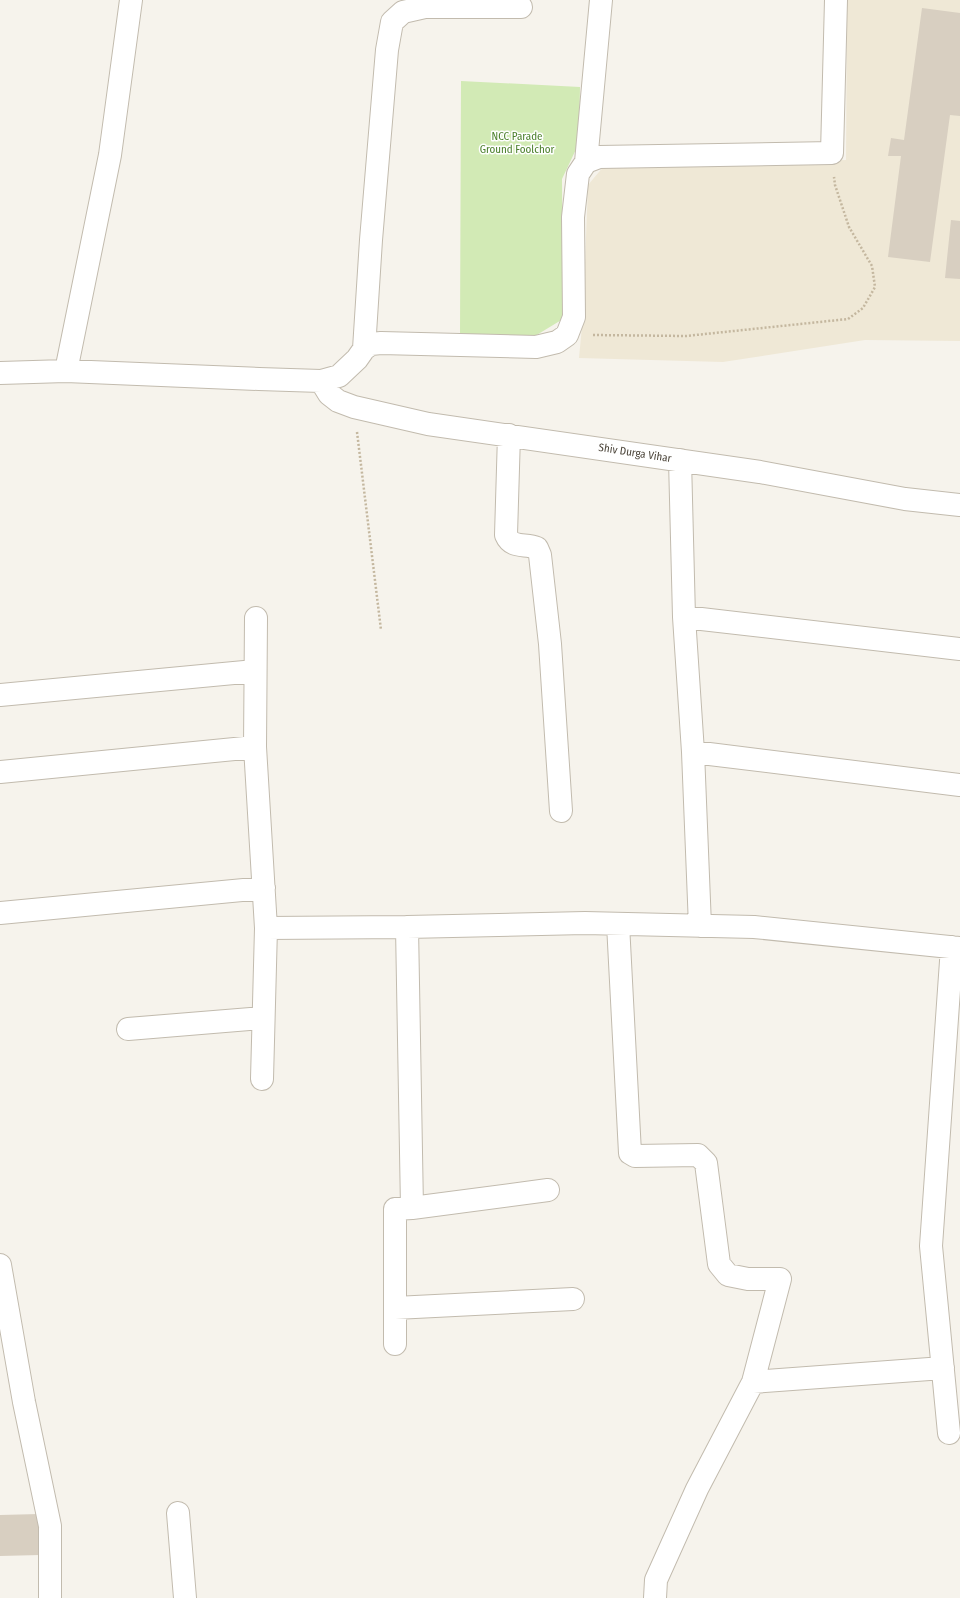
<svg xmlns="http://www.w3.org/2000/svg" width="960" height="1598" font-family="'Fira Sans Condensed',sans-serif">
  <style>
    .education { fill: #efe8d6 }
    .green { fill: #d2eab5 }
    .building { fill: #d8cfc1 }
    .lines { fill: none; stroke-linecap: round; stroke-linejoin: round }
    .minor-casing { stroke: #c2bbae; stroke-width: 24 }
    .path { stroke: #c4b79f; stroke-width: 2.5; stroke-dasharray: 2 2; stroke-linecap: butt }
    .minor { stroke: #fff; stroke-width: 22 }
    .labels { text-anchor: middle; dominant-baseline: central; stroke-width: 3; stroke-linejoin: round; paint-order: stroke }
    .park-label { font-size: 11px; fill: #4a7f2a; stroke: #fff }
    .street-label { font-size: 11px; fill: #4b4439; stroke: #fff }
  </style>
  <rect width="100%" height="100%" fill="#f6f3ec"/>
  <!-- education -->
  <path class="education" d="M847,0H960V341L865,340L723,362L579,358L583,316L588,185L604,166H640L846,160Z"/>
  <!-- green -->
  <path class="green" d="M461,81L580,87L579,143L562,179L563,319L535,336L460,334Z"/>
  <!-- building -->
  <path class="building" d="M922,8L960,13V116L950,115L930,262L888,257L901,156H888L891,138L904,140Z
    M951,220L960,221V279L945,278Z
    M39,1514L40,1555L0,1556V1515Z"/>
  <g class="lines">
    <!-- minor casing -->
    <g class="minor-casing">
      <path id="minor" d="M586,162L601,0
        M364,349L371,240L387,50L392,22L403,12L425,7H521
        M66,371L110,155L131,0
        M0,373L66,371L259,379L321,381L339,376L357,359L364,349L371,344L381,343L536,347L557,342L567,335L574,317L573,217L578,174L586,162L599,157L832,153L836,0
        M321,381L329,394L338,401L354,407L428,424L760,472L905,499L960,505
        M509,435L506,535C512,549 525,543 537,548L540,555L550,644L561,811
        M680,460L684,617L693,752L700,926
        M684,617L960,649
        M256,618L255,747L266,928L262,1079
        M0,695L255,671
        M693,752L960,785
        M0,772L255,747
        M0,913L264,888
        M618,924L630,1153L635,1156L698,1155L706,1163L719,1264L728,1275L748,1279H780L753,1382L697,1489L656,1580L655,1598
        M266,928L407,927L585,923L754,927L960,948
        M128,1029L263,1018
        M412,1208L548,1190
        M0,1265L24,1402L50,1526V1598
        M395,1308L573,1299
        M395,1344V1209L412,1208L407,927
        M753,1382L943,1368
        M949,1433L931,1246L952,947
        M178,1513L185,1598"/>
    </g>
    <!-- path -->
    <path class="path" d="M593,335L686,336L848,319L863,308L875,287L872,266L849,227L835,185L834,177
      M357,432L381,630"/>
    <!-- minor -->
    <use href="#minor" class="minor"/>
  </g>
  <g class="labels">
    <!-- park labels -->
    <g class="park-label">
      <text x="517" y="136">NCC Parade<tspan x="517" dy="13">Ground Foolchor</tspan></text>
    </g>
    <!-- street labels -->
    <g class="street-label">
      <text transform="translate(635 453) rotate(9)">Shiv Durga Vihar</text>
    </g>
  </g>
</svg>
